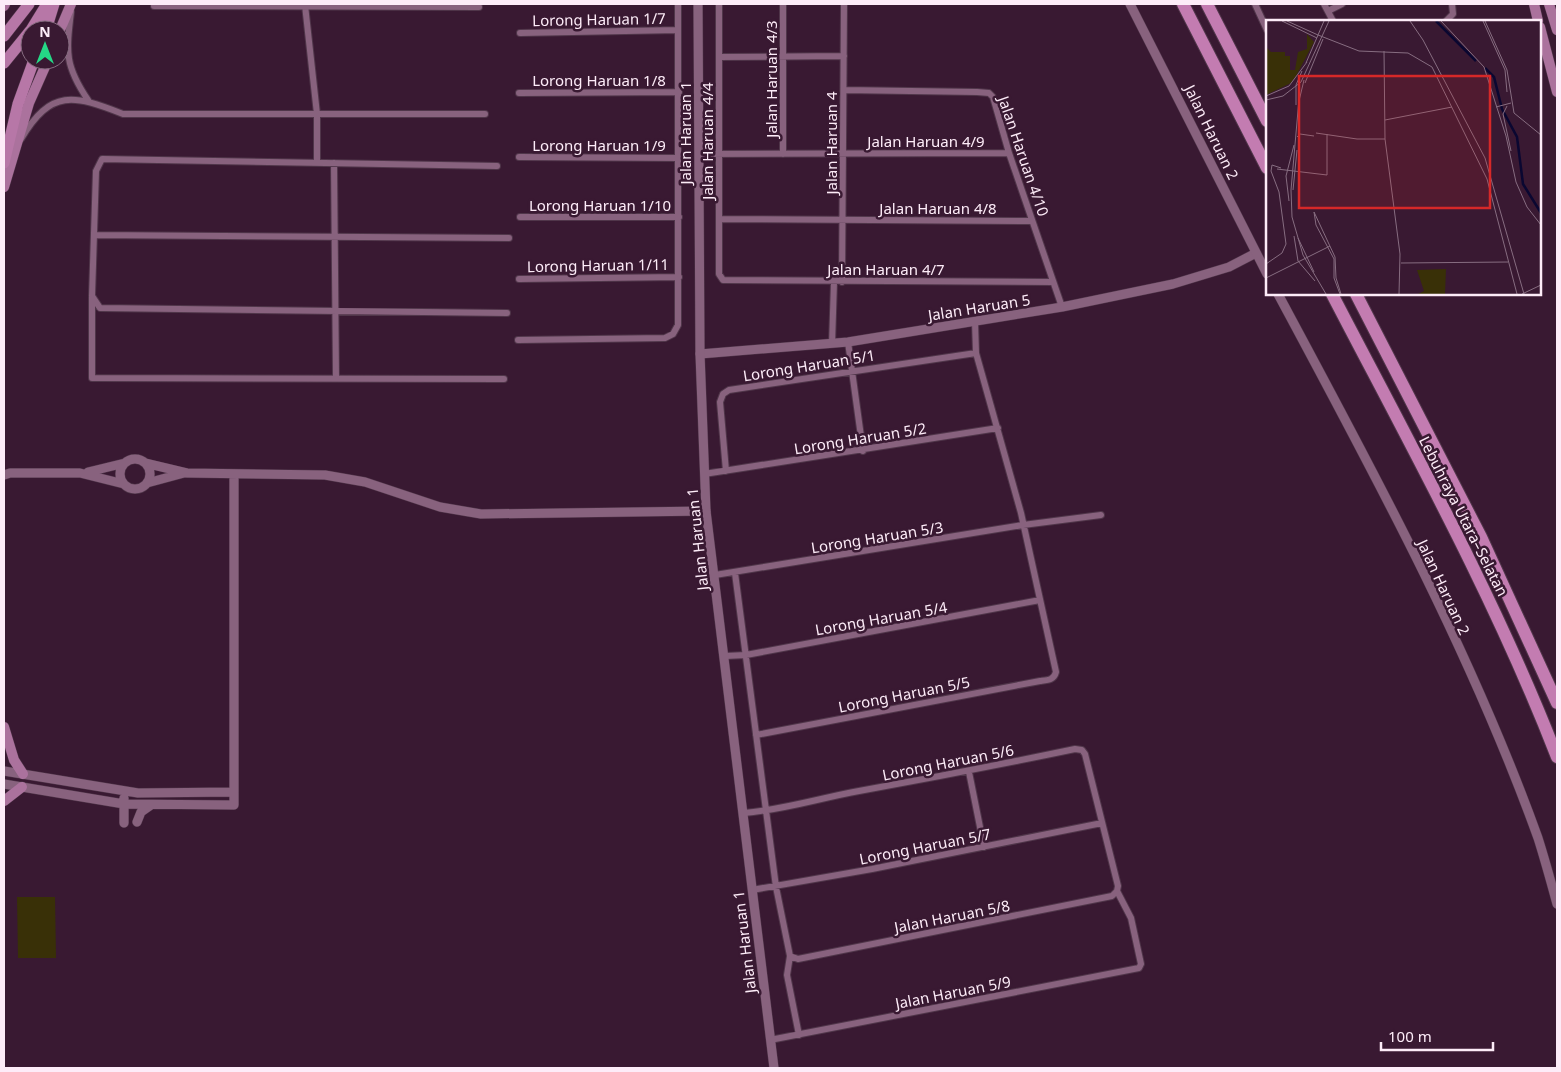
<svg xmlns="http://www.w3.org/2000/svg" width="1561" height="1072" font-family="'Noto Sans',sans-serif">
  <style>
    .pitch { fill: #393007 }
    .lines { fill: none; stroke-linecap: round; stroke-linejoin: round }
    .minor-casing { stroke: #50364a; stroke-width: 8 }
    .tertiary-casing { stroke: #50364a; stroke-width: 10 }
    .secondary-casing { stroke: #50364a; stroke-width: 10 }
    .primary-casing { stroke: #50364a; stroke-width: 11 }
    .trunk-casing { stroke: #50364a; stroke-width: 12 }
    .motorway-casing { stroke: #50364a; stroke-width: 14 }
    .minor { stroke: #88627e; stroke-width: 6 }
    .tertiary { stroke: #88627e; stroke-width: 9 }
    .secondary { stroke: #88627e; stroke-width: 9 }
    .primary { stroke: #ab729d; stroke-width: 10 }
    .trunk { stroke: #b777a7; stroke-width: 11 }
    .motorway { stroke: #c37cb1; stroke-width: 12 }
    .labels { text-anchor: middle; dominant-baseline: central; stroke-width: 5; stroke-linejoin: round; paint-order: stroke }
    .street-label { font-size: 15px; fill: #fdecf8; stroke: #391932 }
    .inset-river { fill: none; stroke: #0a0731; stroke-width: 2.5 }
    .inset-road { fill: none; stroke: #876d81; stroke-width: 1 }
    .view { fill: #d62828; fill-opacity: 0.15; stroke: #d62828; stroke-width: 2.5 }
    .inset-edge { fill: none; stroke: #fdecf8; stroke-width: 2.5 }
  </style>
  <rect width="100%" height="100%" fill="#391932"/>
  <!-- pitch -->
  <path class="pitch" d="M17,897H55L56,958H18Z"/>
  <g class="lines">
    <!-- minor casing -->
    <g class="minor-casing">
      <path id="minor" d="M719,4V274L723,280L1053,282
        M1255,4L1267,30
        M1324,4L1333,21
        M305,5L317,114V163
        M154,6L479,7
        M1328,11L1342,4
        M71,12C66,53 65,66 88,100
        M1446,21L1453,14L1452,4
        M520,33L678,30
        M719,57L844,56
        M844,90L977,92L989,93L993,97L1009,153L1062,307
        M519,93L679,92
        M21,139C51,88 74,95 123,114H485
        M699,154L1009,153
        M783,154V4
        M519,157L679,158
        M334,163L336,378
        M497,166L102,159L96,171L92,296L100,308L507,313
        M520,217H679
        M719,219L1032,221
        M94,235L509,238
        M519,279L679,277
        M842,282L844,4
        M92,297V378L504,379
        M518,340L665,338L673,334L678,325V4
        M848,342L863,451
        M832,344L834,282
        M726,471L720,402L723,394L729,390L976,353
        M704,474L998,428
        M735,573L776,887L790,956L787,975L799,1035
        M715,575L1023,525L1101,515
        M725,656L746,655L1040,600
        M756,735L1040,681C1048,680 1054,680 1056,672L1021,513L976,353L975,322
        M969,772L984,847
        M744,813C783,810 820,798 859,791C931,778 1003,764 1075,749L1082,750L1085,754L1118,886L1117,891L1131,918L1141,964L1139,968L770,1040
        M752,890L872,869L1102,823
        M790,956L798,959L1112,896L1117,891"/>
    </g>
    <!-- tertiary casing -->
    <g class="tertiary-casing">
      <path id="tertiary" d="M700,354L848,342L1062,307L1173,284L1229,267L1256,253
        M120 474a15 15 0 1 1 30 0a15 15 0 1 1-30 0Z
        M145,463L187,473L325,475L365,482L440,507L481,514L706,511
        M88,472L125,463
        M4,475L10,473H80L124,484
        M147,483L184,473
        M4,771L138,793L234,792
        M4,784L124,804L234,805V475
        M137,822L141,812L151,805
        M124,823V798"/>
    </g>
    <!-- secondary casing -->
    <g class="secondary-casing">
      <path id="secondary" d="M698,4L700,354L706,511L774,1068
        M1130,4L1267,274
        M1278,294C1373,471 1470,649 1538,838C1545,860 1551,882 1557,904"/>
    </g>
    <!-- primary casing -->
    <g class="primary-casing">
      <path id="primary" d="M1534,4L1538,21
        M1549,4L1557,30
        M4,6L5,4
        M1540,27L1557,92
        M60,30L71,4
        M4,187L29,103L48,60
        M4,727L14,760L23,774
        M4,801L22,787"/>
    </g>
    <!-- trunk casing -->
    <g class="trunk-casing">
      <path id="trunk" d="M31,30L47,4
        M46,30L54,4
        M4,36L29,4
        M4,63L30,31
        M4,163L18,104L34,60"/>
    </g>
    <!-- motorway casing -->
    <g class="motorway-casing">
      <path id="motorway" d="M1183,4L1267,168
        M1207,4L1267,121
        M1332,294C1411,446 1495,597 1557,757
        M1356,294L1481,537L1557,703"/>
    </g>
    <!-- minor -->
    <use href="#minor" class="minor"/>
    <!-- tertiary -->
    <use href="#tertiary" class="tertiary"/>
    <!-- secondary -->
    <use href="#secondary" class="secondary"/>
    <!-- primary -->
    <use href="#primary" class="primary"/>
    <!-- trunk -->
    <use href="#trunk" class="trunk"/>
    <!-- motorway -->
    <use href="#motorway" class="motorway"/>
  </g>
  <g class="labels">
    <!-- street labels -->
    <g class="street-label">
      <text transform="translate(599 19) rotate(-1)">Lorong Haruan 1/7</text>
      <text transform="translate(771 79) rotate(-90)">Jalan Haruan 4/3</text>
      <text x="599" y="80">Lorong Haruan 1/8</text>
      <text transform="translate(1212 132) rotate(64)">Jalan Haruan 2</text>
      <text transform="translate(685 133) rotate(-90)">Jalan Haruan 1</text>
      <text transform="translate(707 141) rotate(-90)">Jalan Haruan 4/4</text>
      <text x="926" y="141">Jalan Haruan 4/9</text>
      <text transform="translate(831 143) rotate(-90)">Jalan Haruan 4</text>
      <text x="599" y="145">Lorong Haruan 1/9</text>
      <text transform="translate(1024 156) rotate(71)">Jalan Haruan 4/10</text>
      <text x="600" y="205">Lorong Haruan 1/10</text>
      <text x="938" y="208">Jalan Haruan 4/8</text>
      <text transform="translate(598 265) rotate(-1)">Lorong Haruan 1/11</text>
      <text x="886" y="269">Jalan Haruan 4/7</text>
      <text transform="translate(979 307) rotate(-9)">Jalan Haruan 5</text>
      <text transform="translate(809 365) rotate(-9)">Lorong Haruan 5/1</text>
      <text transform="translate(860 438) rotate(-9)">Lorong Haruan 5/2</text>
      <text transform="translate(1464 516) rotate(63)">Lebuhraya Utara–Selatan</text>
      <text transform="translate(877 537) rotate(-9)">Lorong Haruan 5/3</text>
      <text transform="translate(697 539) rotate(-96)">Jalan Haruan 1</text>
      <text transform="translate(1444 587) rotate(65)">Jalan Haruan 2</text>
      <text transform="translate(881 618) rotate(-10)">Lorong Haruan 5/4</text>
      <text transform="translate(904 694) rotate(-11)">Lorong Haruan 5/5</text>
      <text transform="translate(948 762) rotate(-11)">Lorong Haruan 5/6</text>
      <text transform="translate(925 846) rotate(-11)">Lorong Haruan 5/7</text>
      <text transform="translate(952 916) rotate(-11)">Jalan Haruan 5/8</text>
      <text transform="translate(744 942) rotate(-97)">Jalan Haruan 1</text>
      <text transform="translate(953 992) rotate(-11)">Jalan Haruan 5/9</text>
    </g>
  </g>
  <!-- overview -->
  <g transform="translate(1266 20)">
    <rect width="275" height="275" fill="#391932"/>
    <path d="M41,14L48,22L30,56L25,63L0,75V27L5,32H19V36H24V50H29L32,32L41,29Z" fill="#393007"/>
    <path d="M180,249L179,274H152L158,271L151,250Z" fill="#393007"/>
    <path class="inset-river" d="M170,1L210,41M219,48L228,57L236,89L251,117L257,164L275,193"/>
    <path class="inset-road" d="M16,1L51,18M21,1L52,15M144,1L157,20L219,138L258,274M175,1L218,47L240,116L250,162L261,187L275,205M217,1L239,50L241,72M219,1L241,50L248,93L275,115M52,15L93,31L142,33L166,47L221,159L251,274M118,31L119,119L134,234L133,274M40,43L58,1M39,63L57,19M0,76L23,66L41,42M33,79L25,170L26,197L37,235L60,274M0,80L17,76L35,62L63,1M33,81L38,60M30,85V65L36,51M241,86L237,94L245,131M230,87L245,83M119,100L186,87M50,113L91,119H119M31,117L34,114L48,116M11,149L61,155V114M5,151L6,145L15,148M27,170L31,130M23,181L20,156L28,125M28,216L32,241L49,261M32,218L48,252M135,243L242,242M0,244L16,233L20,224L13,172L5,151M0,258L64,226M74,274L68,258V239L50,205L48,192L69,237L70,258L75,274M256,274L275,265"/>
    <path class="view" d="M33,56H224V188H33Z"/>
    <rect width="275" height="275" class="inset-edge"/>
  </g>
  <!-- border -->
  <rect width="1561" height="1072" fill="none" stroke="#fdecf8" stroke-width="10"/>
  <!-- north arrow -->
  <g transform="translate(45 45)"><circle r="24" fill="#391932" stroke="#876d81"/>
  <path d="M0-4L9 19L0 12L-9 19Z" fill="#25d886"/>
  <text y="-8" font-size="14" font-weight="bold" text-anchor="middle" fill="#fdecf8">N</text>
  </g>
  <!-- scale -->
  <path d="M1381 1042v8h112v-8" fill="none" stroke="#fdecf8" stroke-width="2.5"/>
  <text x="1388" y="1042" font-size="15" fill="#fdecf8" stroke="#391932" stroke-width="4" paint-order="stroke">100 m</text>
</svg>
